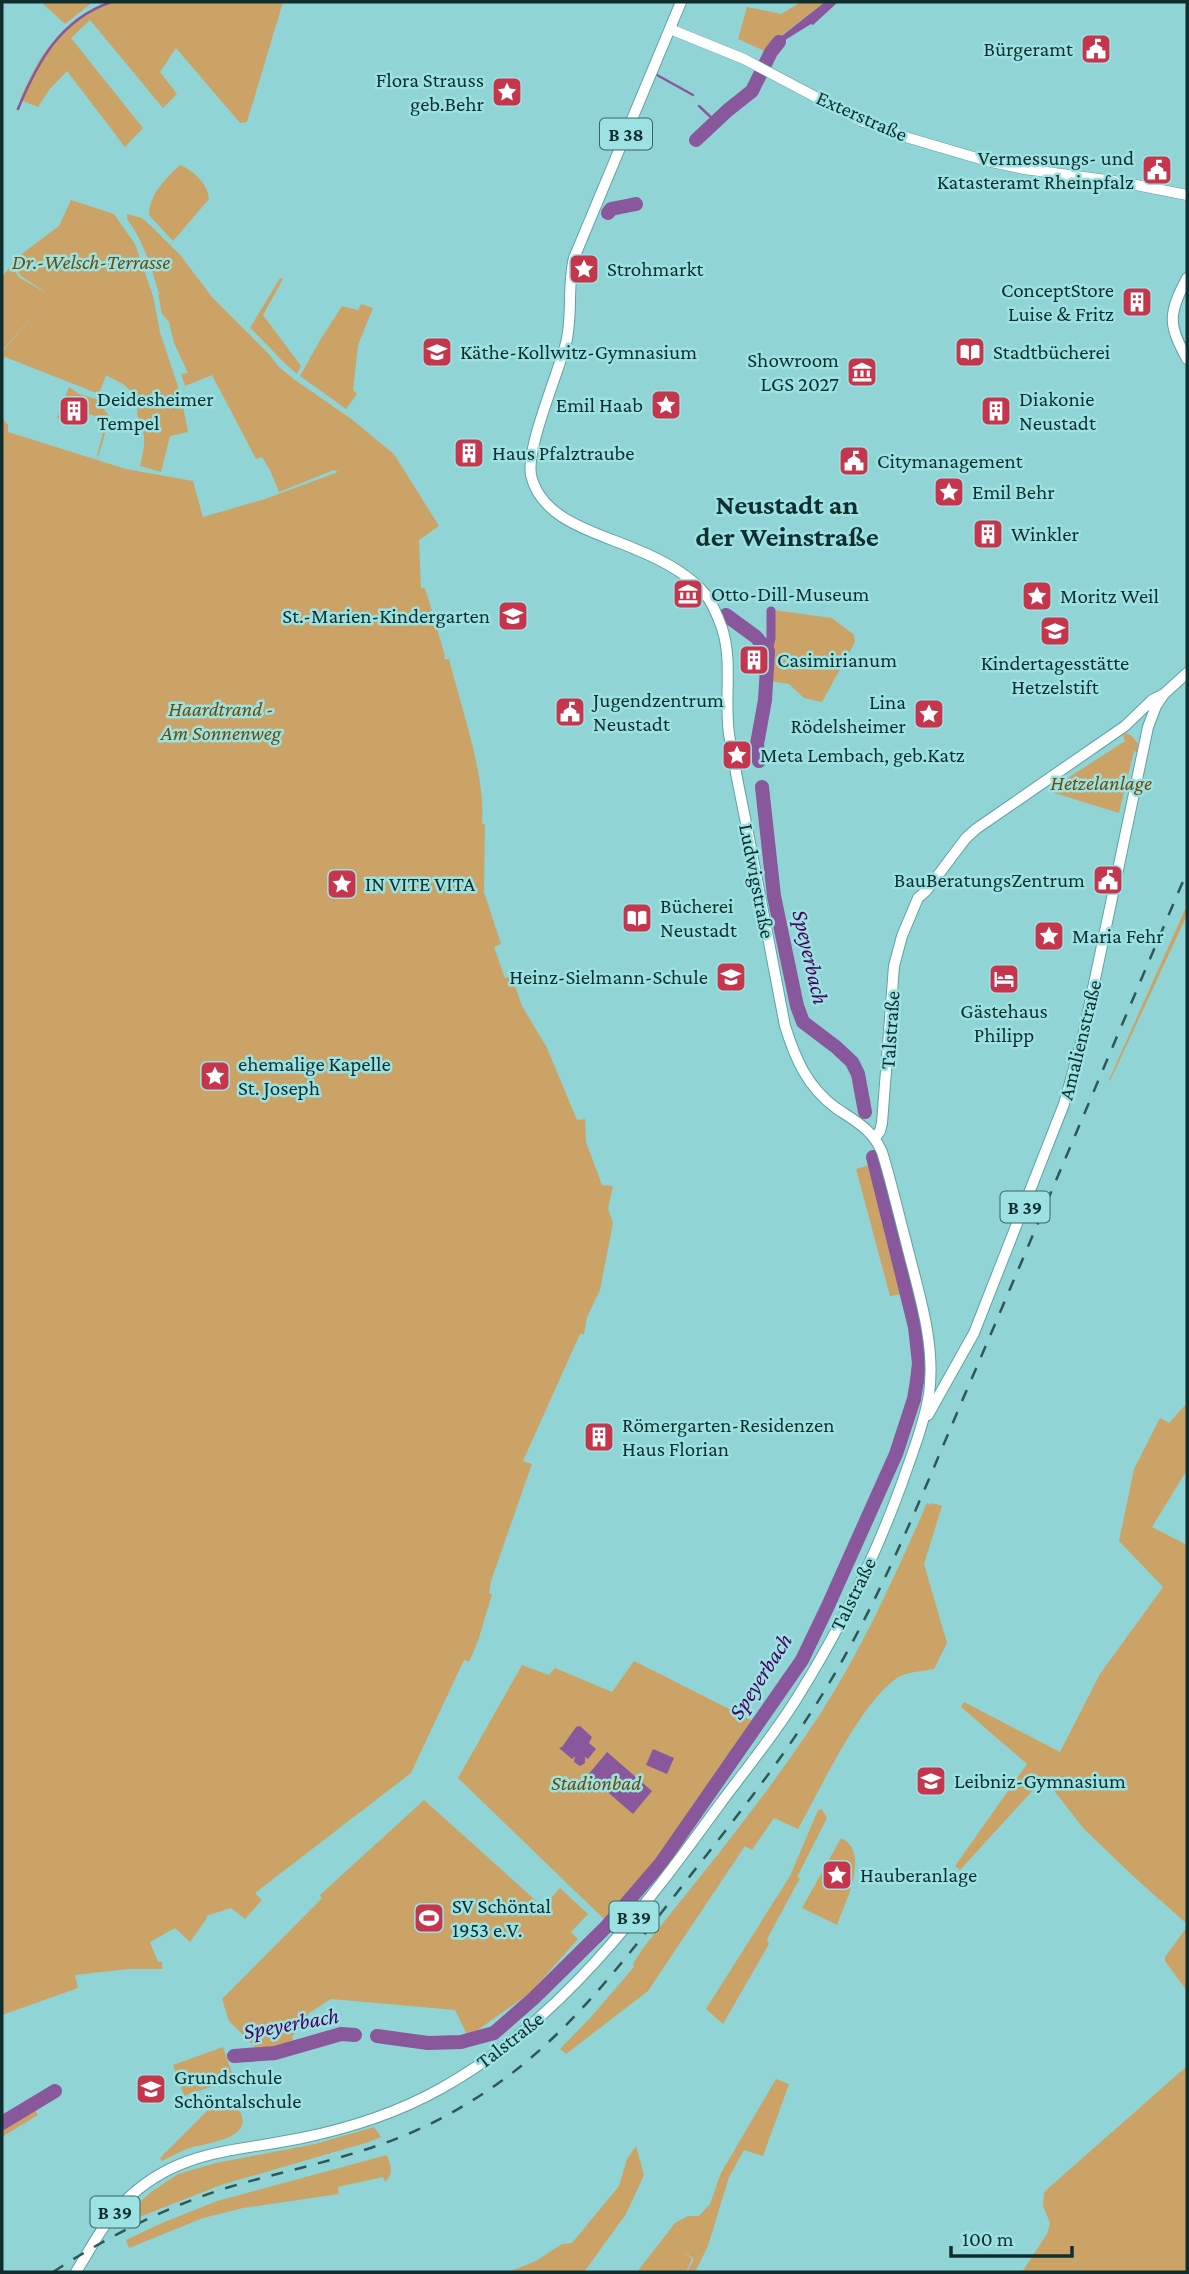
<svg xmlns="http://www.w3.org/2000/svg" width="1189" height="2274" font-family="'Crimson Pro',serif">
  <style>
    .green { fill: #cca366 }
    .water { fill: #89579b }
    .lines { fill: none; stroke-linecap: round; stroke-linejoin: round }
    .stream { stroke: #89579b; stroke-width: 2.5 }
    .canal { stroke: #89579b; stroke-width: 9 }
    .river { stroke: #89579b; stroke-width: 14 }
    .secondary-casing { stroke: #5ea2a3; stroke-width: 11 }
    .primary-casing { stroke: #5ea2a3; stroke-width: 12 }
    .secondary { stroke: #fff; stroke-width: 10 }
    .primary { stroke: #fff; stroke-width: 10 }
    .rail { stroke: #305757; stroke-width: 2.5; stroke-dasharray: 12 12; stroke-linecap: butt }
    .labels { text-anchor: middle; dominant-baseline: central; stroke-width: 5; stroke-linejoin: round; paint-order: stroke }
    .shield { fill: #9ce2e2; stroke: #3b6464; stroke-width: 2 }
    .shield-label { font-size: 19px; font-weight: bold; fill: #112e2e }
    .poi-label { font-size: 21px; fill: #112e2e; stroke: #9ce2e2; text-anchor: start }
    .street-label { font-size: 21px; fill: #112e2e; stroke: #9ce2e2 }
    .park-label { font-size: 21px; font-style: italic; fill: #6f4c0a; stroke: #9ce2e2 }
    .water-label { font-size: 23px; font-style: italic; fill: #4a005e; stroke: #9ce2e2 }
    .district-label { font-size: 28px; font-weight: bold; fill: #112e2e; stroke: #9ce2e2 }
  </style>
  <rect width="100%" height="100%" fill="#90d4d5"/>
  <!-- green -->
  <path class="green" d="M41,2H93L65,24Z
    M114,2H283L247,122L240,123L176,48L160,72L177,94L163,108L90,20L71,38L143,128L125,147L67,71L49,90L38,107L20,100C40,52 63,18 114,2Z
    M801,2H825L774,41L767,52L738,39L747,7L781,14Z
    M180,165C194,171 208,184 209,199L173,241L149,215C149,195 166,178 180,165Z
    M71,200L114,214L135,244L153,296L160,332L181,396L188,432L170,436L161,472L140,466L144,447V435L137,414L138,397L123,384L106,375L99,394L5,357L2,361V352L41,306L2,351V277L11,266L20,278L48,294L21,276L11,264L24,252L59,226Z
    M127,214L142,218L152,227L181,256L212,297L268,353L279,367L295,380L350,418L394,454L439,526L419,540L421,588H425L445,656L444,659H449C461,707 486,776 482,824H485L484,892L501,944L494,947L505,978L512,977L522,1006L547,1048L577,1120L585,1119L586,1142L602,1185L613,1186L608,1209L613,1223L600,1290L587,1317L584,1334H580L523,1461L532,1464L491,1581L489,1593L492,1594L478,1641L469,1662L464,1660L411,1773L255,1893L262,1900L245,1919L231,1908L206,1916L207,1918L190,1942L175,1928L150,1942L158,1962H162V1969H129L75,1975L78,1988L2,2015V418L8,425V432L126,469L193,481L203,517L265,499L338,472L334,470L279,492L270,470L262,457L256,459L212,375L185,386L181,374L188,373L174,343L169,322L162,314L158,294L161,295L159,293C150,265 144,242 127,219Z
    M280,278L283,279L263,315L301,366L297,374C280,360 266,343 250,328Z
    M361,304L373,308L358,345L353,390L357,394L346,409L300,376L319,342L342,306L358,310Z
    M69,387L79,394L96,399L110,417L98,457L97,456L105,424L104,419L86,413L79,426L57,418Z
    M774,610L832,618L854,635L855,642L822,702L804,698L789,684L769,681L770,651L775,634Z
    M1126,733L1132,736L1138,744L1137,752L1134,751L1119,813L1048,791L1125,741L1123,735Z
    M1187,905V915L1110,1081L1109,1080Z
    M872,1164L904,1294L890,1296L856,1169Z
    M1187,1403V1470L1152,1527L1187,1545V1924L1133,1876L1084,1829L1044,1778L960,1870L955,1866L1027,1764L961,1707L964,1702L1060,1752L1100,1674L1163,1587L1119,1541L1134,1469L1160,1418L1169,1423Z
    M927,1503L931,1505L932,1503L942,1506L924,1564L947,1643L934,1669C923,1671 906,1672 897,1678C860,1703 821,1788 798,1829L774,1818L752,1850L745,1846L648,1991L566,2054L560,2049L590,2018L634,1967L633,1964L643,1948C705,1871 768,1794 822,1711C864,1645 896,1574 927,1503Z
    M634,1661L755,1722L653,1868L607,1922L458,1778L522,1665L549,1675L555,1668L612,1692Z
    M424,1800L543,1907L560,1888L588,1914L571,1932L578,1939L531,1992L468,2037L455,2010L331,1999L309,2013L292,2037L293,2042L258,2050L229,2021L222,1999L322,1898L320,1895Z
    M822,1809L827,1818L797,1877L800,1878L767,1939L769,1944L723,2024L706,2009L790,1876L818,1810Z
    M841,1838C871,1852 845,1903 837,1925L802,1908Z
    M1187,1927V1991L1165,1961V1957Z
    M223,2047L234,2079L184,2096L173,2065Z
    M1187,2066V2272H1022L1047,2234L1050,2223L1043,2206L1044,2192Z
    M776,2079L789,2084L763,2156L744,2150L729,2177L708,2246L695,2272H687L694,2259L683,2251L692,2259L686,2272H637L675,2223L688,2216H699L710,2204L721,2173Z
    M219,2103C226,2103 235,2103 239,2110C257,2140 203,2143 187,2149C179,2152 170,2157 162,2161L160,2158L209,2109Z
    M33,2106L38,2115L2,2137V2127Z
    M374,2127L381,2137L369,2142L221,2185L129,2221L126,2214L151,2192L178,2174L216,2163L315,2144Z
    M636,2146L644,2175L626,2214L584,2272H508L536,2261L562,2244L572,2243L619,2186L627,2159Z
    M387,2155C390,2166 395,2173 385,2182L383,2177L338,2187L339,2194L243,2208L203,2218L129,2248L126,2240L162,2223L217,2201Z"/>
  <!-- water -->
  <path class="water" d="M825,2H838L813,25L811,24L782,42L770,59L765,56L774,42Z
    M580,1726L592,1737L589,1743L596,1749L588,1759L585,1757V1763L580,1766L574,1762L575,1756L572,1759L559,1748L562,1747L576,1727Z
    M653,1749L674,1758L667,1774L646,1765Z
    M607,1752L652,1791L633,1814L588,1775Z"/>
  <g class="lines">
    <!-- stream -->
    <path class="stream" d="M657,75L693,95
      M699,106L716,122
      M18,109C38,61 60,20 111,2
      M626,208L627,206"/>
    <!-- canal -->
    <path class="canal" d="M768,651L771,638V611"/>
    <!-- river -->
    <path class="river" d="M696,140L728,110L752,91L771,52L779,42
      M608,213L611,209L636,204
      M726,615L756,637L768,651L765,700L757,744L759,761
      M762,787L774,896L797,1006L803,1022L836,1047L852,1062L858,1074L865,1112
      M377,2036L428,2043L461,2042L494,2033L534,1998L606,1927L661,1863L802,1660L827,1608L896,1454L914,1399L917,1381L919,1363L915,1327L873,1157
      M234,2056L275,2053L341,2034L355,2035
      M2,2123L55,2091"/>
    <!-- secondary casing -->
    <g class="secondary-casing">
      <path id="secondary" d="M670,29L744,59L861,121L909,138L987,161L1024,169L1121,182L1187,195"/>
    </g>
    <!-- primary casing -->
    <g class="primary-casing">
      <path id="primary" d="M1187,278C1168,314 1168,324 1187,359
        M875,1138L880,1131L882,1123L894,966L902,936L918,898L926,891L966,838L976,829L1125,726L1152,700L1164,694L1187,673
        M928,1415L974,1333L1064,1104L1083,1036L1148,727L1156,706L1164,694
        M76,2272C91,2248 104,2222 124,2202C177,2149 234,2152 302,2138C350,2128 397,2113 440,2089C558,2024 642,1911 720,1804C746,1769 774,1735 797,1698C839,1631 875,1557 902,1483C912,1454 924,1424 929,1394C936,1343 918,1291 906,1242C898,1212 891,1181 882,1152C872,1129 855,1121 836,1108C807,1087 795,1058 785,1026C773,965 762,904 750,843C743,807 735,771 729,734C724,699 733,662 722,628C718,617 713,604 706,595C689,574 660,559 635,549C599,533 541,521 531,475C526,447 558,374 566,343C573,315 567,286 574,258L681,2"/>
    </g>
    <!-- secondary -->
    <use href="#secondary" class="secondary"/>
    <!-- primary -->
    <use href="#primary" class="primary"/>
    <!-- rail -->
    <path class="rail" d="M53,2272C107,2237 162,2209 223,2189C275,2173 328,2163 379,2145C418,2132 456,2112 490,2089C567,2037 622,1963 679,1890C730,1825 782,1761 825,1690C886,1590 928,1479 975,1371C1046,1205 1116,1038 1187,872"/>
  </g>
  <!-- icons -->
  <defs>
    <g id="civic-square" transform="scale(1.575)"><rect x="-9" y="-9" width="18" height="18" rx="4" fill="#c5354c" stroke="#9ce2e2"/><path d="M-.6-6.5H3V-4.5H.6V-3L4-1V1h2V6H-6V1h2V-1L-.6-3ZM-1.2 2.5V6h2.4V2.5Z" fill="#fff"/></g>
    <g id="sight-square" transform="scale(1.575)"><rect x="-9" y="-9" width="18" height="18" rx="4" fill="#c5354c" stroke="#9ce2e2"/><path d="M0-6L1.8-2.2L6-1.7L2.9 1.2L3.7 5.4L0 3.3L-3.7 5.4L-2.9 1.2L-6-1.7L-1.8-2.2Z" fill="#fff"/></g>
    <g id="building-square" transform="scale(1.575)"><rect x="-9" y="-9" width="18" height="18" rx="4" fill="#c5354c" stroke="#9ce2e2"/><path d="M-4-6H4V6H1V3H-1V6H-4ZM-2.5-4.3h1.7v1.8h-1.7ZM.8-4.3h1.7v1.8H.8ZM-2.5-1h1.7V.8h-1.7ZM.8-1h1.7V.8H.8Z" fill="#fff"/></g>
    <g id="school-square" transform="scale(1.575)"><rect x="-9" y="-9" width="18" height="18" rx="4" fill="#c5354c" stroke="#9ce2e2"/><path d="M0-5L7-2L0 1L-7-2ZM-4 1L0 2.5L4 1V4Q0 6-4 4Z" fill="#fff"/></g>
    <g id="library-square" transform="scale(1.575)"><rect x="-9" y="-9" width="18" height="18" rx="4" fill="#c5354c" stroke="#9ce2e2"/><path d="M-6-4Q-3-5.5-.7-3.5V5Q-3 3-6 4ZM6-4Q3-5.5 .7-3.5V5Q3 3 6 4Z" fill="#fff"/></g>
    <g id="museum-square" transform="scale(1.575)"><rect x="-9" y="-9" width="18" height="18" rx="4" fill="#c5354c" stroke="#9ce2e2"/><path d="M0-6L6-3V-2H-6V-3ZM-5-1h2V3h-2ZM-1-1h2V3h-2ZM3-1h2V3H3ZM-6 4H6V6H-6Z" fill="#fff"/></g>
    <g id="hotel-square" transform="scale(1.575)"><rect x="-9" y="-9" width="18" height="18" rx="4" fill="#c5354c" stroke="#9ce2e2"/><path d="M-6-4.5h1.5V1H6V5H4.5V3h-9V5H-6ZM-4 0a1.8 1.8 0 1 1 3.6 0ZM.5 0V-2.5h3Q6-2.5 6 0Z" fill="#fff"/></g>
    <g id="stadium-square" transform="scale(1.575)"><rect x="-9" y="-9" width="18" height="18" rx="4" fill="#c5354c" stroke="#9ce2e2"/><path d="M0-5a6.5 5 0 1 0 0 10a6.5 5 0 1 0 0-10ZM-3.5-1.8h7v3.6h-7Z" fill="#fff"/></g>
  </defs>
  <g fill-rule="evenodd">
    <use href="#civic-square" x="1096" y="49"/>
    <use href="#sight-square" x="507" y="92"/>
    <use href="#civic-square" x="1157" y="170"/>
    <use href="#sight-square" x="584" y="269"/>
    <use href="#building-square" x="1137" y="302"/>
    <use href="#school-square" x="437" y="352"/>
    <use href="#library-square" x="970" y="352"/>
    <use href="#museum-square" x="862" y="372"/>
    <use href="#sight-square" x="666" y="405"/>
    <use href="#building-square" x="74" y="411"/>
    <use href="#building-square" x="996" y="411"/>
    <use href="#building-square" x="469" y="453"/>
    <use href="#civic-square" x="854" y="461"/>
    <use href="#sight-square" x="949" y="492"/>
    <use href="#building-square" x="988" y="534"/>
    <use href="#museum-square" x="688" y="594"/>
    <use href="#sight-square" x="1037" y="596"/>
    <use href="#school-square" x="513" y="616"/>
    <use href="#school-square" x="1055" y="631"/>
    <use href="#building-square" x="754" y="660"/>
    <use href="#civic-square" x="570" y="712"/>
    <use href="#sight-square" x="929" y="714"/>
    <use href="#sight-square" x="737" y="755"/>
    <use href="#civic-square" x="1108" y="880"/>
    <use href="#sight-square" x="342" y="884"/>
    <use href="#library-square" x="637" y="918"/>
    <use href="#sight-square" x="1049" y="936"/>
    <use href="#school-square" x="731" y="977"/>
    <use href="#hotel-square" x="1004" y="979"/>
    <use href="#sight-square" x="215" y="1076"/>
    <use href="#building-square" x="599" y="1437"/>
    <use href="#school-square" x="931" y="1781"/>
    <use href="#sight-square" x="837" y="1875"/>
    <use href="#stadium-square" x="429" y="1918"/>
    <use href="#school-square" x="151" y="2089"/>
  </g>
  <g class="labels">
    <!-- shield labels -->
    <g class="shield">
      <rect x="600" y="118.5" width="52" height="31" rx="5"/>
      <rect x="1000.5" y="1191.5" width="49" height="31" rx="5"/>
      <rect x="609.5" y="1901.5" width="49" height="31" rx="5"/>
      <rect x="90.5" y="2196.5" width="49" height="31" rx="5"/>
    </g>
    <g class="shield-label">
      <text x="626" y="134">B 38</text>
      <text x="1025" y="1207">B 39</text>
      <text x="634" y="1917">B 39</text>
      <text x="115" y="2212">B 39</text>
    </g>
    <!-- poi labels -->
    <g class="poi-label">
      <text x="1073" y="49" text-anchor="end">Bürgeramt</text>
      <text x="484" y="80" text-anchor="end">Flora Strauss<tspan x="484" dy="24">geb.Behr</tspan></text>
      <text x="1134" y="158" text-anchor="end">Vermessungs- und<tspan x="1134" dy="24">Katasteramt Rheinpfalz</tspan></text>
      <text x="607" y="269">Strohmarkt</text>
      <text x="1114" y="290" text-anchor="end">ConceptStore<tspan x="1114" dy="24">Luise &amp; Fritz</tspan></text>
      <text x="460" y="352">Käthe-Kollwitz-Gymnasium</text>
      <text x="993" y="352">Stadtbücherei</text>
      <text x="839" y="360" text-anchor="end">Showroom<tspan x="839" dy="24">LGS 2027</tspan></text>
      <text x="97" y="399">Deidesheimer<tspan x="97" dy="24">Tempel</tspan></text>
      <text x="1019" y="399">Diakonie<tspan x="1019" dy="24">Neustadt</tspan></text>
      <text x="643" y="405" text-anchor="end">Emil Haab</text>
      <text x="492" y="453">Haus Pfalztraube</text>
      <text x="877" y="461">Citymanagement</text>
      <text x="972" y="492">Emil Behr</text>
      <text x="1011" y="534">Winkler</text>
      <text x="711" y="594">Otto-Dill-Museum</text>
      <text x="1060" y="596">Moritz Weil</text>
      <text x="490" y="616" text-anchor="end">St.-Marien-Kindergarten</text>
      <text x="777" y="660">Casimirianum</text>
      <text x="1055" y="663" text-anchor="middle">Kindertagesstätte<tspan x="1055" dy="24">Hetzelstift</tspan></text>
      <text x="593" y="700">Jugendzentrum<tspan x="593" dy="24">Neustadt</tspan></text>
      <text x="906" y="702" text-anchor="end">Lina<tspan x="906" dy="24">Rödelsheimer</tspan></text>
      <text x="760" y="755">Meta Lembach, geb.Katz</text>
      <text x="1085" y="880" text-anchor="end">BauBeratungsZentrum</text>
      <text x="365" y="884">IN VITE VITA</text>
      <text x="660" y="906">Bücherei<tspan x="660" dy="24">Neustadt</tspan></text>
      <text x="1072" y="936">Maria Fehr</text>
      <text x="708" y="977" text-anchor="end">Heinz-Sielmann-Schule</text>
      <text x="1004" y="1011" text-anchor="middle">Gästehaus<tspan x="1004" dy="24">Philipp</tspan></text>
      <text x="238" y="1064">ehemalige Kapelle<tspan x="238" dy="24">St. Joseph</tspan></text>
      <text x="622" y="1425">Römergarten-Residenzen<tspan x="622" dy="24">Haus Florian</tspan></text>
      <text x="954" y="1781">Leibniz-Gymnasium</text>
      <text x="860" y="1875">Hauberanlage</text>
      <text x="452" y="1906">SV Schöntal<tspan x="452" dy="24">1953 e.V.</tspan></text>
      <text x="174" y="2077">Grundschule<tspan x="174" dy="24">Schöntalschule</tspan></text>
    </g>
    <!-- street labels -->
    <g class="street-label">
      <text transform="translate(862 116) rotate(24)">Exterstraße</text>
      <text transform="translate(757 881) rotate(79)">Ludwigstraße</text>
      <text transform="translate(890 1030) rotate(-86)">Talstraße</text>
      <text transform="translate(1080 1040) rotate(-76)">Amalienstraße</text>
      <text transform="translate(853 1594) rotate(-64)">Talstraße</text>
      <text transform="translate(510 2040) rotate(-38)">Talstraße</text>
    </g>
    <!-- park labels -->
    <g class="park-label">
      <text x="91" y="262">Dr.-Welsch-Terrasse</text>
      <text x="221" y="709">Haardtrand -<tspan x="221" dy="24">Am Sonnenweg</tspan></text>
      <text x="1101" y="783">Hetzelanlage</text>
      <text x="596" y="1783">Stadionbad</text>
    </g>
    <!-- water labels -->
    <g class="water-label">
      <text transform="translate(811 957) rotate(77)">Speyerbach</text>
      <text transform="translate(760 1676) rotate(-57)">Speyerbach</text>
      <text transform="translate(291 2023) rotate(-10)">Speyerbach</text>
    </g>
    <!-- district labels -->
    <g class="district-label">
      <text x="787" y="504">Neustadt an<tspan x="787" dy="32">der Weinstraße</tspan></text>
    </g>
  </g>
  <!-- border -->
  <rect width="1189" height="2274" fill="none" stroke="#112e2e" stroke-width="7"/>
  <!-- scale -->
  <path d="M951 2246v10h121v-10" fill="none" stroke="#112e2e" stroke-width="3.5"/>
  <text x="962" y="2246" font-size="21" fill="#112e2e" stroke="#9ce2e2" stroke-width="5" paint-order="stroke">100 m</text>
</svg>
